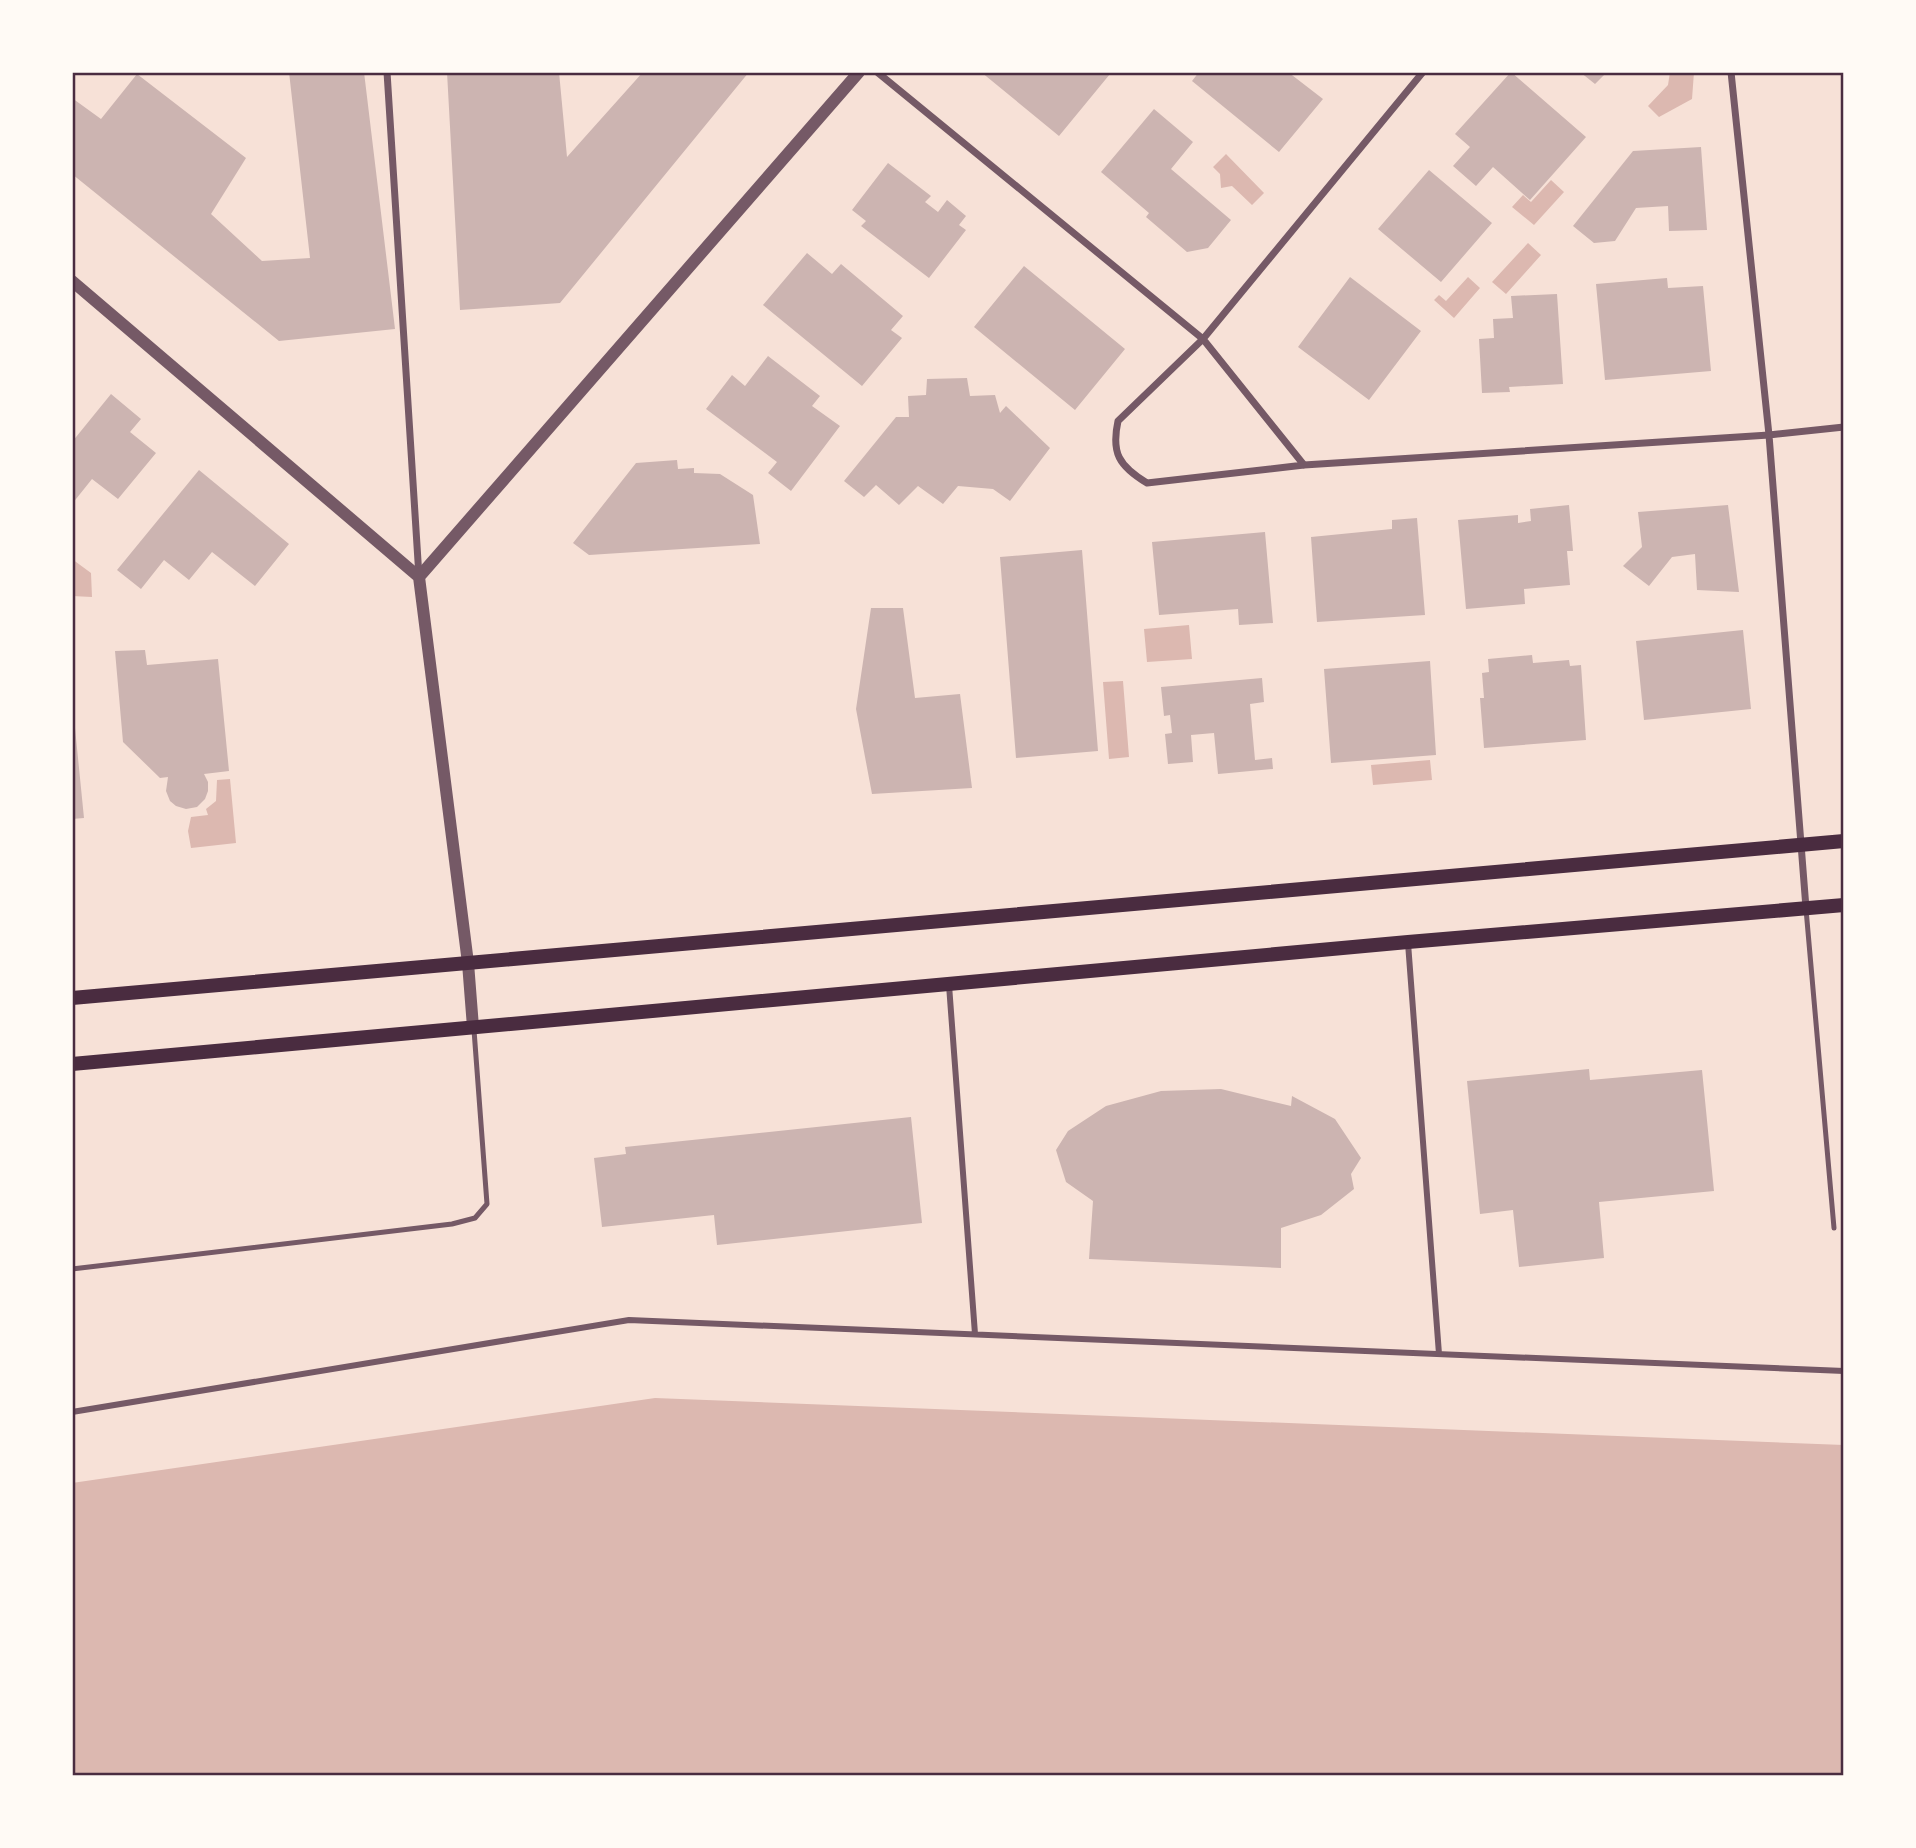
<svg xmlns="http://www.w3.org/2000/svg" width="1916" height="1848" font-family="Roboto,sans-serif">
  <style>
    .water { fill: #dcb8b0 }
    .building { fill: #ccb4b1 }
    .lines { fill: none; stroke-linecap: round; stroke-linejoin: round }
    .service { stroke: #755966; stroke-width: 5 }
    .pedestrian { stroke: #755966; stroke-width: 6 }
    .minor { stroke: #755966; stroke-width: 7 }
    .tertiary { stroke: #755966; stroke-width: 12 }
    .secondary { stroke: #4a2c40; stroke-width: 14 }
    .neatline { fill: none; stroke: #4a2c40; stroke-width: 2.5 }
  </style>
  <rect width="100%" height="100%" fill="#f7e1d7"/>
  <!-- water -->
  <path class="water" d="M1670,72H1694L1692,99L1659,117L1648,106L1668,85Z
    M1226,154L1264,193L1252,205L1232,186L1221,188L1220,174L1213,167Z
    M1551,180L1564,192L1534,225L1512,207L1523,195L1531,202Z
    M1528,243L1541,255L1506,294L1492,282Z
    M1468,277L1480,288L1454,318L1434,300L1439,295L1446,301Z
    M72,559L91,573L92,597L72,596Z
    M1189,625L1192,659L1147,662L1144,629Z
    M1123,681L1129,757L1109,759L1103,682Z
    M1430,760L1432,780L1373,785L1371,765Z
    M230,779L236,843L191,848L188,831L191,817L208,815L206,809L216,801L217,780Z
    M655,1398L1844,1445V1776H72V1483Z"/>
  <!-- building -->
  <path class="building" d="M289,72H364L395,329L279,341L72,174V98L101,119L137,74L246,158L211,214L262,261L310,258Z
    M447,72H559L567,157L643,72H749L560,303L460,310Z
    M981,72H1107L1110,74L1059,136Z
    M1199,72H1288L1323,99L1279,152L1192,81Z
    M1511,72L1586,137L1530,200L1493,167L1476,186L1453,166L1470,147L1455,134Z
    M1580,72H1607L1595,84Z
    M1154,109L1193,142L1171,169L1231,220L1208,248L1187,252L1146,217L1149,213L1101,172Z
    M1701,147L1707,230L1669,231L1668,206L1636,208L1615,241L1594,243L1573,226L1633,151Z
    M888,163L931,196L925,202L938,212L947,200L966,216L959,225L966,230L929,278L861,226L866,221L852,210Z
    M1429,170L1492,223L1441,282L1378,229Z
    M807,253L832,274L841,264L903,316L891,330L902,338L862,386L763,305Z
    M1024,266L1125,349L1075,410L974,327Z
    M1350,277L1421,331L1369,400L1298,347Z
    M1667,278L1668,288L1703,286L1711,371L1605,380L1596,284Z
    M1557,294L1563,384L1509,387L1510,392L1482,393L1479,339L1494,338L1493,319L1513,318L1511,296Z
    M768,356L820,396L812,406L840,426L791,491L768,473L777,462L706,409L732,375L745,386Z
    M967,378L970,396L995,395L1000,413L1006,406L1050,448L1010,501L993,489L958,486L943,504L918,486L899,505L876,485L864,497L844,481L896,417H909L908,396L926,395L927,379Z
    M111,394L141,419L130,432L156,453L118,499L92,479L72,504V442Z
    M677,460L678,469L694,468V473L720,474L753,495L760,544L589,555L573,543L636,463Z
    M199,470L289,544L255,586L212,552L189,580L164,560L141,589L117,570Z
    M1569,505L1573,551H1567L1570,585L1524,589L1525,604L1466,609L1458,520L1518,515V523L1531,521L1530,509Z
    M1728,505L1739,592L1697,590L1695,554L1672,557L1649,586L1623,566L1642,547L1638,512Z
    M1417,518L1425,615L1317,622L1311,537L1392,529V520Z
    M1265,532L1273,623L1239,625L1238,609L1159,615L1152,542Z
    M1082,550L1098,751L1016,758L1000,557Z
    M871,608H903L915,698L960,694L972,788L872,794L856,709Z
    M1743,630L1751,709L1644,720L1636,641Z
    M145,650L147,665L218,659L229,771L204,774L208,782V791L205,799L197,807L186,809L176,806L170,801L166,791L168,777L160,778L123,742L115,651Z
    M1532,655L1533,663L1569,660L1570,666L1581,665L1586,740L1484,748L1480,698H1484L1482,673L1489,672L1488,659Z
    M1430,661L1436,755L1331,763L1324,669Z
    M1262,678L1264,702L1250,704L1255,760L1272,758L1273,769L1218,774L1214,733L1191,735L1193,762L1168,764L1165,734L1172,733L1170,715L1164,716L1161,687Z
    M72,718H74L84,818L72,819Z
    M1589,1069L1590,1080L1702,1070L1714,1191L1599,1202L1604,1258L1519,1267L1513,1210L1480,1214L1467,1081Z
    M1221,1089L1291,1106L1292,1096L1335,1119L1361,1158L1351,1174L1354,1189L1321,1215L1281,1228V1268L1089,1259L1093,1201L1066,1182L1056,1150L1068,1131L1106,1106L1161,1091Z
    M911,1117L922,1223L717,1245L714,1215L602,1227L594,1158L626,1154L625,1147Z"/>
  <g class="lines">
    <!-- service -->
    <path class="service" d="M1806,909L1834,1228
      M72,1269L452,1224L475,1218L487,1204L474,1030"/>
    <!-- pedestrian -->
    <path class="pedestrian" d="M1408,943L1439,1354
      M949,985L975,1334
      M72,1412L629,1320L1844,1371"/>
    <!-- minor -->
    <path class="minor" d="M387,72L419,577
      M877,72L1203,339L1304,465
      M1423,72L1203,339L1118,421C1111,453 1119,466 1147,483L1304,465L1769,435L1844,427
      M1731,72L1769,435L1806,908"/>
    <!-- tertiary -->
    <path class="tertiary" d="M72,281L419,577L468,963L473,1027
      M419,577L859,72"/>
    <!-- secondary -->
    <path class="secondary" d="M72,998L1844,841
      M72,1064L1408,942L1844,905"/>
  </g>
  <!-- border -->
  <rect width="1916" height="1848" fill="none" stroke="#fffaf5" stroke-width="147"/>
  <rect x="74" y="74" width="1768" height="1700" class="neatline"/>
</svg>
